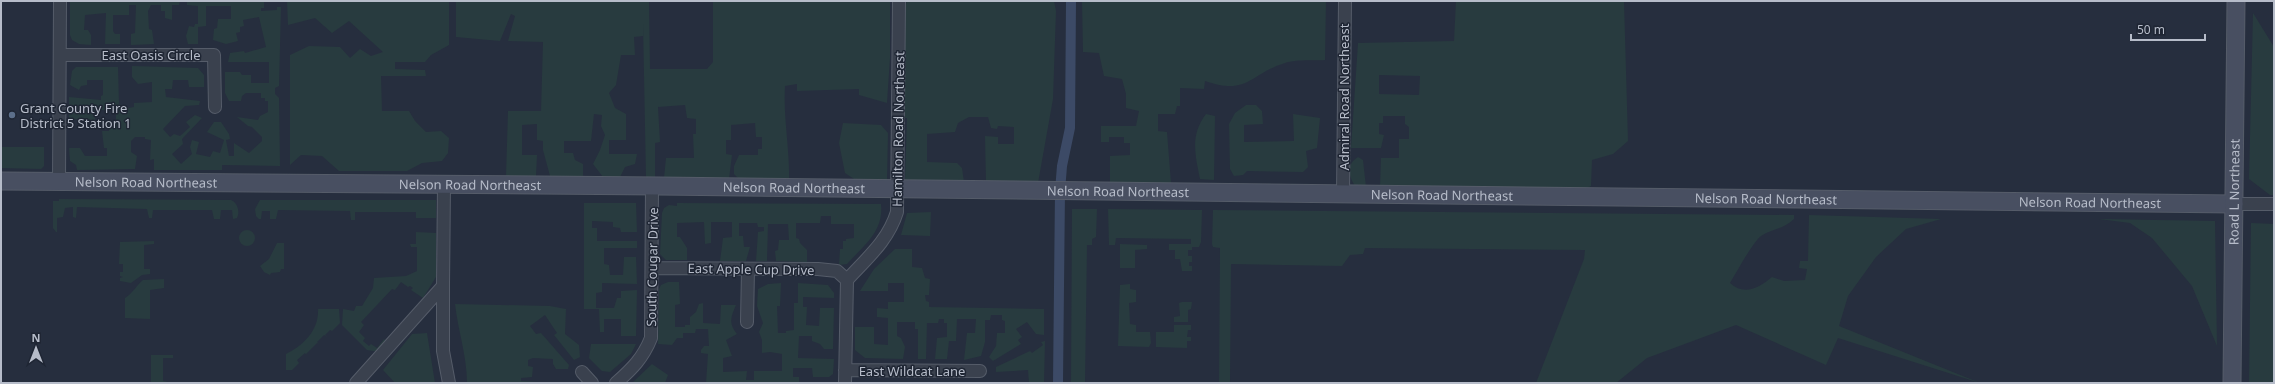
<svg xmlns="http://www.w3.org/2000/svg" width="2275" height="384" font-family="'Noto Sans',sans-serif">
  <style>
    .green { fill: #283b3f; fill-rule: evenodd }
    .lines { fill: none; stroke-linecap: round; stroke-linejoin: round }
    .canal { stroke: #3c4a66; stroke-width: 10 }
    .street-casing { stroke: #555c69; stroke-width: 14 }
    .secondary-casing { stroke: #555c69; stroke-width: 19 }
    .street { stroke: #3a414e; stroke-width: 12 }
    .secondary { stroke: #484f61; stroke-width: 17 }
    .service-dot { fill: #5c6f8a; stroke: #1f2634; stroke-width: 1.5 }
    .labels { text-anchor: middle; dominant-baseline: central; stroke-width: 3; stroke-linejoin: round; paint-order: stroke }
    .street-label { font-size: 13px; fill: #b6bcc9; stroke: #1f2634 }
    .poi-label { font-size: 13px; fill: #b6bcc9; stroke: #1f2634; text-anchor: start }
  </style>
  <rect width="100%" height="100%" fill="#262e3e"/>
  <!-- green -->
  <path class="green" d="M70,1H180L179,5H172V20L165,18V11H161V5H151L148,11L149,29L152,30L154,44L131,45V34L135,33L136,5H129V15H113V31L115,34H120V44H105L106,13L85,15L84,30H88L91,35V45L79,44L72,40L70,35Z
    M187,1H264V8H261V11L277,10V7H281L279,86L275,88V94L279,98L280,166L222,165V170H154V159L150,160L151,140L145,139V137H135L131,141V152L137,156L135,169L77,170L76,165L70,161L69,148H80L85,156H107V148H104L102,131H109V124H116V110H95V120L69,119V97L101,100V96L103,95V80H87V85L81,86L79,90L70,85L72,71L76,67H118L119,104L122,105V109L134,107V103L152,102V82L138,84L132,77V66L198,68L204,75V87H189L188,80H173L172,89H165L166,97L200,101L199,105L185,106L163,129L170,137L174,134L180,136L190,127L186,122L195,115L202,118L182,139L183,144L172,154L181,164L192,154L190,147L192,140L199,142L196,154L210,157L213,151L220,153L224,140L207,132L214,122H221L229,134L230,139L226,140L229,156H234V143L249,153L262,141V137L252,127L248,126L237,117L258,120L260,116L268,112V101H265V98H261V93H246L242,96L241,101H229L225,93V72H240L242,75H251V83H269V62H228L230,53L244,51L245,53L266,47L259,17L243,20L244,26L240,27V32L236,33L238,41L226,44L213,40L214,29L217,28L218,19H231V6H206V26L198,27V44H188L186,36L189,26L194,27L195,24H198V6L187,5Z
    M287,1H449V45L431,55L425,62H395V69L425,70L426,76H381L382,111H409L415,121L426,132L441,131L449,138L448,153L442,161L422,163L407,171H339L322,156L301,155L290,165V55L309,46L340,47L350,58L360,49L371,56L383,52L349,21L332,33L315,18L288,25Z
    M456,1H651L649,2L650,69H707L713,62V1H890V58L887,103L859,95V89L797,91V84L785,86C783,118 790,149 789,182H742L734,174V166L739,155H758V149H762V137H756L755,123L731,125V140H726V154L732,155L729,179L664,178L666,158H694L693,134H696V119L687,118L685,105L658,107L660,142L655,143V178H646L643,24V36L634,37L635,55H621L616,85L609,93L615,108L626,114V140H609V154H637L635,164L625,167L620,177H603L593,164L600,150L605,135L601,126L602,115L594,114L591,141H564V153H573L575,160L583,164V177L550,176L543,150V141L537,140V124L522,125V155H537L536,176H506L508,111H541L543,42L508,41L515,16L511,14L500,41L456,37Z
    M907,1H1054L1056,11L1053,99L1038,183H986L985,136L998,137V144H1014V127L998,126L997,129L991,128L988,117H969L958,123L955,132L927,134V162L957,163L962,168L964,182L905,181L907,118H903V15Z
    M1082,1H1326L1325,60C1313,61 1297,59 1285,63C1249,74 1249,96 1205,81L1204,89L1180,88V106H1177L1175,114H1158V131L1167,132L1171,183L1110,182V156L1130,155V143H1124V137H1109V142H1101V126H1136L1139,111L1126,108V94L1122,79L1104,76L1099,53L1083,52Z
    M1456,1H1624L1628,141L1613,154L1592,160L1591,186L1578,192L1380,187L1381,158H1399V139H1409V127L1405,124V116H1383V123H1379V134L1384,135L1381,148H1351L1358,43L1454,41ZM1379,75L1420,76L1419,95L1379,94Z
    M2253,13L2274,47V195H2270L2249,179Z
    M1246,105H1256L1262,111L1263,124L1244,125V142L1294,141L1293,114L1320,118L1317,148L1306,151L1308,167L1303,172L1247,171L1243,175L1234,176L1230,169L1229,124L1235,113Z
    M1206,114L1215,116L1214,180L1200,179C1195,154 1190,135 1206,114Z
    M843,123L881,125L888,133L887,181H857L845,173L839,143Z
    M1,147H44V166L41,169L1,168Z
    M1358,157L1363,160L1366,187H1356C1348,177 1346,164 1358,157Z
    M59,199L231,200C238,203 240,212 237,218L233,219L232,210H221L220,219H214L212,210H153L152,218H149L147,209L77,207L76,218L73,217V207L65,208L63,217L57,218V232H56L53,228V201H59Z
    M260,200H436V218H416V212H355V220H351L350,211L278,210L276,219H270V211H262L261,219H259L256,216L255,209Z
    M584,203H636L637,232H621L620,228L613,227V222L592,221V228H597V241H637V248H604V264L609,265L610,275H623L624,257H636L637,284L602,283V292L596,293V308H614L617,298H621V291L637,290L636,336H621V319H604V332H600L599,309H584Z
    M677,203L881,204C884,232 863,246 847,264L839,265L840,249H843V241H846V239L854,238V224H831V216H821L820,223H796V238L799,239L800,243L807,250V262L776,261L775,251L778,250L779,240H789L788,224H768L767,261H756L758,232L764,231V227H758L757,223H739V236H743L744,247H750L746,261H720L723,238L732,237V222H711V243L705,244L704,222L677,223V237H680L687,248V260H666L660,254L662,213L664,208L669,205L677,206Z
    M1072,209H1097L1096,237L1092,239V245H1087L1085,383H1071Z
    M1108,209L1202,210L1201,242L1199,247H1192V250H1188V256H1192V262H1189V266H1192V271H1182L1180,259H1175V250H1169V244H1191V239L1116,238L1115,245H1109Z
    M1213,210L1794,215V219C1784,229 1772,229 1761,236C1753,242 1736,273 1730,283C1744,296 1759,288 1772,277L1784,281L1805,280L1807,269L1799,268L1800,261H1808L1809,215L1941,219L1906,229L1876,257L1848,296L1839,326L1980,383L1838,338L1826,365L1736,325L1647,358L1616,383H1536L1584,259L1585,250L1365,248L1363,254L1350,255L1342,266L1231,264L1230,383H1219L1220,248L1213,247L1212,244Z
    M931,212L930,236L901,235L907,213Z
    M2099,219L2215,221L2217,346L2192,286L2152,238L2130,223Z
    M2251,223L2274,224V383H2249Z
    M239 238a8 8 0 1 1 16 0a8 8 0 1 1-16 0Z
    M416,232L436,233V277L423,298L411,290L413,288L410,286L408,287L401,282L395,290L392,289L361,322L364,325L359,332L365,338L363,341L369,346L371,344L377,348L384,339L387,342L380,352L367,350L342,325L343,309L354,311L356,306H362L373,288L374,278L406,276L417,271V247H411L410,244H416Z
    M154,241V244L144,245V269H150V274L142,275L131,283L120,281V278L123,277L120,276V272H123V264H119L120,242Z
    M277,243H284V269H281L280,272L271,273L270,275L264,272L260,266L269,259Z
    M1120,244L1147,245V249L1135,250V268H1120Z
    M895,249H912V267L922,268L925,278L930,279L929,295H925L926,301L929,302V307L1044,309V335L1036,334L1027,322L1016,329L1022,337L1018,340L1021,344L993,361L989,357L996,346L997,333H1005V321L1002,320V315H991L990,320H985V342L981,356L964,360L967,333H975L976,319H957L956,341H949L947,359H935L937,338L947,337V323H944V319H939L938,323H927L926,359H918V329H915V322H897V336L901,338L905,347L903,359L865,358L855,350V327H874V344L888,345V318L877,317V308L888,309V302H904V283H888V291H860L874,269Z
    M164,279V288L150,290V319L125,318V298C132,294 137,285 143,280Z
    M668,282H679L680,304L675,305V327H685V325H690V317L696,312L699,304L703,303V323L720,324L721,305H736C731,317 728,323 737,334L726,340L732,356L723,358V372L747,371L746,380H754V371H782V354L770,352L762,353V340L759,332L763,323L757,306L758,289L768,284L781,283L780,306H777L778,333H786V331L794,330V303H798V283L828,285L834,293V298L803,297V307H807L806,325L819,326L820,308H834L833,349H824L820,344L812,341V336H799L798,358L834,359L833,374L829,377H813L812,368H793V377H799V383H706L708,354L701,353V350L704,346H709L708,329H696L695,333H683V338H677L672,345L658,344L659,289L661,285Z
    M1130,284V289L1136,290V302L1129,303L1130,324L1136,325V332H1150L1151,343L1149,347L1118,346L1120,285Z
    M1182,302H1192L1191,309L1188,310V322H1174V317L1180,316L1179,303Z
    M455,304L550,306L566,309L565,334L579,345L580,357L574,360L554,335L557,333L545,315L530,326L536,334L541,333L569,365L568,369H556L553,364V359L533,358L528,360V366L533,367L532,377L521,378V381L555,383H467C467,356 458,331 455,304Z
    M318,309H339L340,323L332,331L330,330L325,335L327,337L324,335L317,342L319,344L317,343L313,347L315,349L313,347L306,354L307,356L305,353L297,360L299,363L292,370H286V354C304,345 319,330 318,309Z
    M1174,325H1191V330H1188L1187,337H1191V341H1187V348L1156,347V332H1174Z
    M427,333L435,383H395L383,370L412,334Z
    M1045,341L1044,383H1029L1028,370L996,372V367L1030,351L1032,353L1043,345L1041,342Z
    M591,344H636L631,354L610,372L602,371L589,358Z
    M151,355H173V358H163V381L173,383H151Z
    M652,364L668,375L665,383H632Z"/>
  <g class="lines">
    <!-- canal -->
    <path class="canal" d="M1058,383L1060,191L1062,166L1070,128L1071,1"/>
    <!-- street casing -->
    <g class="street-casing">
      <path id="street" d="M60,55H214L215,107
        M59,182L60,1
        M1343,194L1345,1
        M2234,204H2274
        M652,268L818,269L837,271L847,280
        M443,286V351L449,383
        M747,322L748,269
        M845,370L980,371
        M582,372L592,383
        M356,383L443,286L444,184
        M616,383C632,369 643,358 651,338L652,186
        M845,383L847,280C867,258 888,241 897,212L899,1"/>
    </g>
    <!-- secondary casing -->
    <g class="secondary-casing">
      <g id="secondary">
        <path id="s1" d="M1,181L659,186L2234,204"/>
        <path id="s2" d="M2232,383L2236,1"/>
      </g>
    </g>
    <!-- street -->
    <use href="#street" class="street"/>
    <!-- secondary -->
    <use href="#secondary" class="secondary"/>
  </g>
  <!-- markers -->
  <circle class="service-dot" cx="12" cy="115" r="4"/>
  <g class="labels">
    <!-- street labels -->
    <g class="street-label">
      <text x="151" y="55">East Oasis Circle</text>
      <text transform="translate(1344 97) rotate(-90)">Admiral Road Northeast</text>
      <text transform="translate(898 129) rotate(-89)">Hamilton Road Northeast</text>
      <text stroke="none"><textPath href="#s1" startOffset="145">Nelson Road Northeast</textPath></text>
      <text stroke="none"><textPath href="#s1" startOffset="469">Nelson Road Northeast</textPath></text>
      <text stroke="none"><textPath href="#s1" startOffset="793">Nelson Road Northeast</textPath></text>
      <text stroke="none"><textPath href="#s1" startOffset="1117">Nelson Road Northeast</textPath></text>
      <text stroke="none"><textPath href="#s2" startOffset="191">Road L Northeast</textPath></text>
      <text stroke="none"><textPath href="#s1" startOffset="1441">Nelson Road Northeast</textPath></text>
      <text stroke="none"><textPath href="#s1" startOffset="1765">Nelson Road Northeast</textPath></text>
      <text stroke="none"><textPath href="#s1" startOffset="2089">Nelson Road Northeast</textPath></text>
      <text transform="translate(652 267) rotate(-89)">South Cougar Drive</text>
      <text transform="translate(751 269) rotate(1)">East Apple Cup Drive</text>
      <text x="912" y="371">East Wildcat Lane</text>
    </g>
    <!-- poi labels -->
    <g class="poi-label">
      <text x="20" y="108">Grant County Fire<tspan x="20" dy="15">District 5 Station 1</tspan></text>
    </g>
  </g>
  <!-- border -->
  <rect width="2275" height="384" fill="none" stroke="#b6bcc9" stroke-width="4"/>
  <!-- north arrow -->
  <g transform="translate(36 348)" stroke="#1f2634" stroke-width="3" paint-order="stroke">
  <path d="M0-3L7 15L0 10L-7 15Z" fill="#b6bcc9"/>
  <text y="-6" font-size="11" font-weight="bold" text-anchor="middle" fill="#b6bcc9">N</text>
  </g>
  <!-- scale -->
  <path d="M2131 34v6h74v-6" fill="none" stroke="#b6bcc9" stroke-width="2"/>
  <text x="2137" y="34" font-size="12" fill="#b6bcc9" stroke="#1f2634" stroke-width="3" paint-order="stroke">50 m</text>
</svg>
